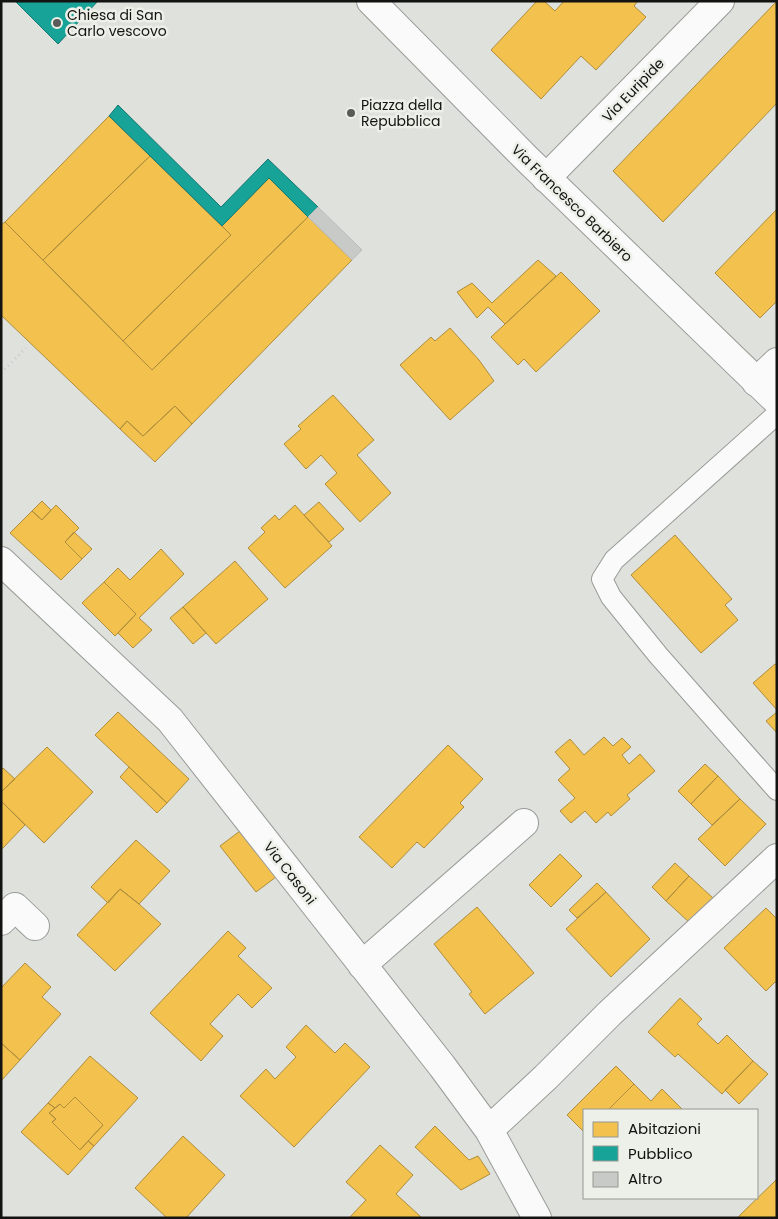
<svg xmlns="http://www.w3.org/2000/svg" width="778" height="1219" font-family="Poppins,sans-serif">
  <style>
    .homes { fill: #f2c14e; stroke: #af8d3c }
    .public { fill: #17a398; stroke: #167870 }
    .building { fill: #c8cac7; stroke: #bbbcb9 }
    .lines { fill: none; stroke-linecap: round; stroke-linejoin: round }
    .service-casing { stroke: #999b97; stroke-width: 22 }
    .minor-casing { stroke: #999b97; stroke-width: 30 }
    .tertiary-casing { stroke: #999b97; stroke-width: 30 }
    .path { stroke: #cacac9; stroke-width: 3; stroke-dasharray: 1 4; stroke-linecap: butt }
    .service { stroke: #fafafa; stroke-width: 20 }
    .minor { stroke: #fafafa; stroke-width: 28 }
    .tertiary { stroke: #fafafa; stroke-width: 28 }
    .poi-dot { fill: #5a5b58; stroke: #edf0e8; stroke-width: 2 }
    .labels { text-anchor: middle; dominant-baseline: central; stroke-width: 5; stroke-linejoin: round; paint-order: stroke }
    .poi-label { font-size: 14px; fill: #131311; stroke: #edf0e8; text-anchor: start }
    .street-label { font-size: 14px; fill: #131311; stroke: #edf0e8 }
  </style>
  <rect width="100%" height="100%" fill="#dfe1dd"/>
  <!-- homes -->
  <path class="homes" d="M537,1H544L555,11L564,1H638L634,6L646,17L596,70L581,56L541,99L491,50Z
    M777,1V103L663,222L613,171Z
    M109,116L150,156L43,260L5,222Z
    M150,156L231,235L123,341L43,260Z
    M269,178L308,217L152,370L123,341L231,235L222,226Z
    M777,209V301L760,318L715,273Z
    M308,217L352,260L192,424L175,406L143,436L127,421L120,429L1,315V225L5,222L152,370Z
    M538,260L556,276L505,324L488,307L477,318L457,292L472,283L492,303Z
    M561,272L600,311L536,372L524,359L518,365L491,337Z
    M450,328L479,360L494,381L450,420L400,365L431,337L435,341Z
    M333,395L374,440L357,455L391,493L360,522L325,484L337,473L321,455L306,469L284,444L301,429L298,426Z
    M175,406L192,424L155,462L120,429L127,421L143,436Z
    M42,501L51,510L42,520L32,511Z
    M319,502L344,529L329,542L304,515Z
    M56,505L79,528L65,542L82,559L61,580L10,533L32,511L42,520Z
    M295,505L332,546L285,588L248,548L265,532L261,528L275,515L279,520Z
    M74,532L92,549L82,559L65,542Z
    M675,535L732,599L725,605L738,620L701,653L631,575Z
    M161,549L184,574L139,618L152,630L133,648L118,633L136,614L104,582L118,568L130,580Z
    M235,561L268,599L216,644L183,607Z
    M104,582L136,614L115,636L82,603Z
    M183,607L206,633L193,644L170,618Z
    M775,664L777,665V710L753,683Z
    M118,712L189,779L167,803L95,735Z
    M777,712V733L766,721Z
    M604,737L613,746L622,738L631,747L622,755L629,764L640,754L655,771L627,795L630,799L611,816L608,812L596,823L585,811L571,823L560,811L575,798L558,780L570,769L555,752L570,739L584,755Z
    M448,745L483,779L460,803L464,807L424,848L417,842L392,868L359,837Z
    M47,747L93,792L44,843L1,801V792Z
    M705,764L718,776L691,804L678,791Z
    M129,767L167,803L157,813L120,777Z
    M3,768L15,779L1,792V770Z
    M718,776L740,799L712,825L691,804Z
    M740,799L766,824L725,866L698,839Z
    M1,801L25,825L1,850Z
    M240,831L276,877L256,892L220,846Z
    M136,840L170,871L139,904L120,889L108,903L91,887Z
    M560,854L582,876L551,907L529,885Z
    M675,863L689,876L666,901L652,887Z
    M689,876L713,898L690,923L666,901Z
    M597,883L606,892L577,918L569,910Z
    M120,889L139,904L161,924L115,971L77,935Z
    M606,892L650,939L611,977L566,929Z
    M477,907L534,973L485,1014L469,994L472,992L434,944Z
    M766,908L777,919V983L775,982L766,991L724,948Z
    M228,931L246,948L238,956L272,988L252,1008L238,994L210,1024L223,1036L201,1061L150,1013Z
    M25,963L51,987L42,997L61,1014L20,1060L1,1043V988Z
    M680,998L702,1019L697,1024L718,1044L727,1035L753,1061L722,1094L678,1054L675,1057L648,1032Z
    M306,1025L335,1053L345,1043L370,1067L294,1147L240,1096L266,1069L275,1079L296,1057L286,1047Z
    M1,1043L20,1060L1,1081Z
    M90,1056L138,1098L94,1146L88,1141L103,1125L75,1097L64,1108L60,1104L55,1108L48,1103Z
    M753,1061L768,1074L739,1104L725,1090Z
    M616,1066L634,1084L608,1110H584V1132L567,1115Z
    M634,1084L651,1101L662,1089L683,1110H608Z
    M75,1097L103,1125L80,1150L52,1122L56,1119L49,1113L60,1104L64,1108Z
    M48,1103L55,1108L49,1113L56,1119L52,1122L80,1150L88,1141L94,1146L68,1175L21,1132Z
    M435,1126L469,1160L478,1156L490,1174L461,1190L415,1147Z
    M183,1136L225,1175L186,1218H167L135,1188Z
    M380,1145L413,1175L396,1194L421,1217L420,1218H349L366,1200L346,1182Z
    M777,1179V1218H737Z"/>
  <!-- public -->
  <path class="public" d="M15,1H98L58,44Z
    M118,105L221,207L268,159L318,207L308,217L269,178L222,226L109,116Z"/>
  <!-- building -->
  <path class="building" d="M318,207L362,250L352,260L308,217Z"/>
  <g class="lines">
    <!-- service casing -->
    <g class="service-casing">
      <path id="service" d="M777,414L614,560L602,579L611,597L658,655L777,790"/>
    </g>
    <!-- minor casing -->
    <g class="minor-casing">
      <path id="minor" d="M546,178L720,1
        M756,382L777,362
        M1,561L170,720L442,1066L489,1130L537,1218
        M1,921L15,907L35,926
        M362,965L524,823
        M489,1130L546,1077L610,1013L777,858"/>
    </g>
    <!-- tertiary casing -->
    <g class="tertiary-casing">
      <path id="tertiary" d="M371,1L526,158L777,401"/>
    </g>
    <!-- path -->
    <path class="path" d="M1,373L26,348"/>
    <!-- service -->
    <use href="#service" class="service"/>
    <!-- minor -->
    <use href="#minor" class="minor"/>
    <!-- tertiary -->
    <use href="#tertiary" class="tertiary"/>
  </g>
  <!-- markers -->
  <g class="poi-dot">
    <circle cx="57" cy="23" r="5"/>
    <circle cx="351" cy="113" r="5"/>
  </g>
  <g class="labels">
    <!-- poi labels -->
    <g class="poi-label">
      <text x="67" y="15">Chiesa di San<tspan x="67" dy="16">Carlo vescovo</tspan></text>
      <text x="361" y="105">Piazza della<tspan x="361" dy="16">Repubblica</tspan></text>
    </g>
    <!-- street labels -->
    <g class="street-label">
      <text transform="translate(633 90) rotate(-46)">Via Euripide</text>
      <text transform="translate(572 203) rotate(44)">Via Francesco Barbiero</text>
      <text transform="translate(290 873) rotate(52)">Via Casoni</text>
    </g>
  </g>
  <!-- border -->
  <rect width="778" height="1219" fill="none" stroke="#131311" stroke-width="5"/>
  <!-- legend -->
  <rect x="583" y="1109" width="175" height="90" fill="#edf0e8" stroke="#969892"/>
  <rect x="593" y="1122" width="25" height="15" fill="#f2c14e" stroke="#969892"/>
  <text x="628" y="1134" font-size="15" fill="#131311">Abitazioni</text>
  <rect x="593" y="1146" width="25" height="15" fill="#17a398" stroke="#969892"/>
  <text x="628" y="1159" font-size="15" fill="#131311">Pubblico</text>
  <rect x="593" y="1172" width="25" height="15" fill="#c8cac7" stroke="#969892"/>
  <text x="628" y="1184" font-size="15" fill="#131311">Altro</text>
</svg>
